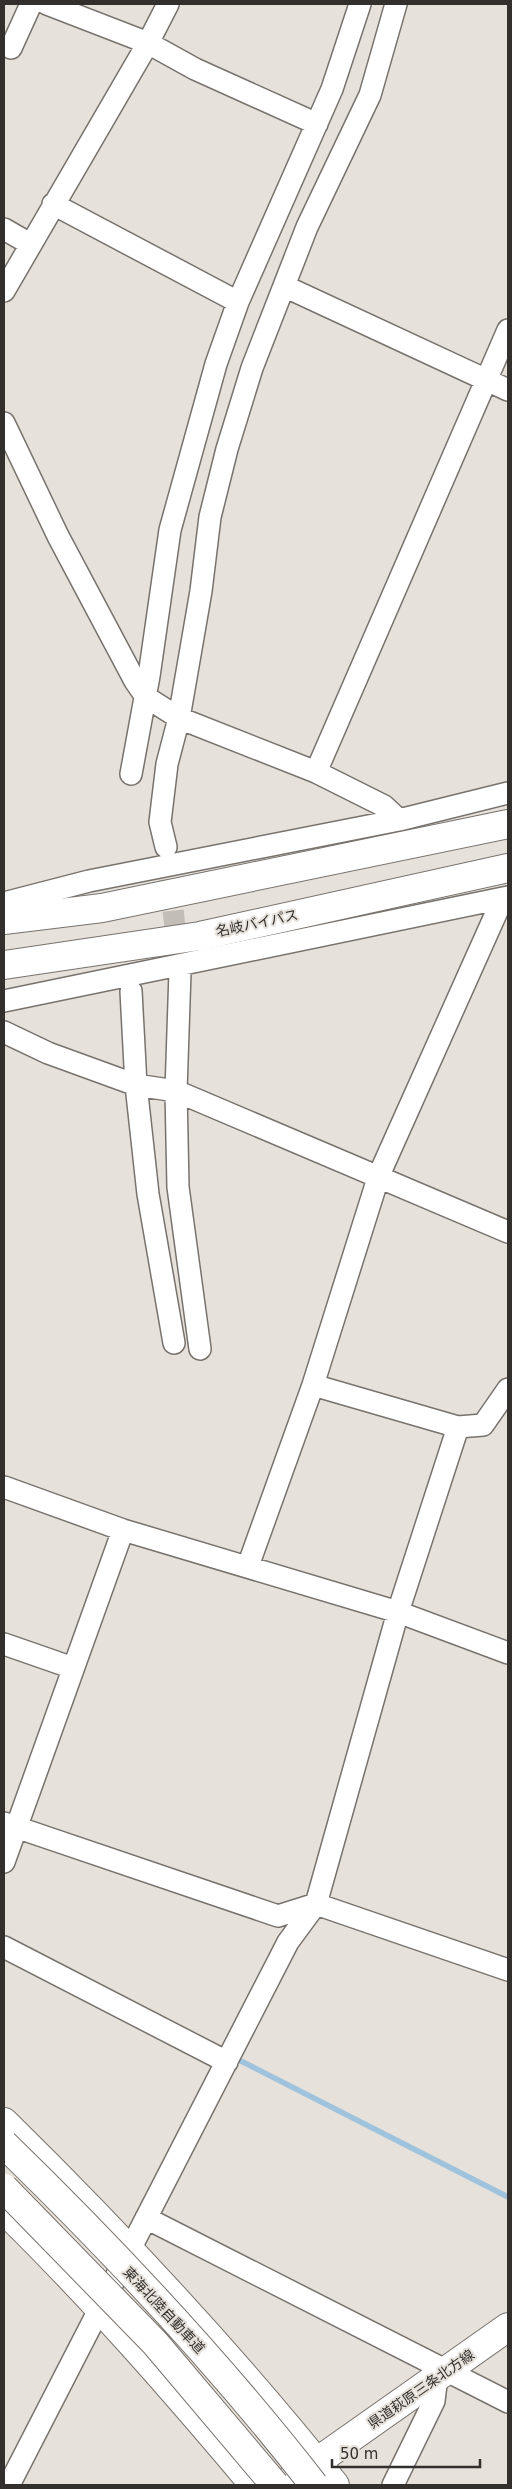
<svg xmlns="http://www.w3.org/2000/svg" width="512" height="2489" font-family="'DejaVu Sans','Noto Sans JP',sans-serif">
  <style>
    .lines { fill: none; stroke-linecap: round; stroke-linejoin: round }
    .stream { stroke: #9fc2dd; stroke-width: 5.5 }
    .street-tunnel { stroke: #c3bdb8; stroke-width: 21; stroke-dasharray: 21 11; stroke-linecap: butt }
    .street-casing { stroke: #78726d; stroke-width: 24 }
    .secondary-casing { stroke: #78726d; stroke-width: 30 }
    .highway-casing { stroke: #78726d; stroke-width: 30 }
    .street { stroke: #fff; stroke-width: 21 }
    .secondary { stroke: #fff; stroke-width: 28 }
    .highway { stroke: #fff; stroke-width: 28 }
    .highway-bridge-casing { stroke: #78726d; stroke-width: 30; stroke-linecap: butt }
    .highway-bridge { stroke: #fff; stroke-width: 28 }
    .labels { text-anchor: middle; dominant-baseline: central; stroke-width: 4; stroke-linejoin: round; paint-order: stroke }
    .street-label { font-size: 14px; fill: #322f2d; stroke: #e7e1db }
  </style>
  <rect width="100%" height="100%" fill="#e7e1db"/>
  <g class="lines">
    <!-- stream -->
    <path class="stream" d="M239,2060L508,2197"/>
    <!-- street-tunnel -->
    <path class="street-tunnel" d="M166,847L180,972"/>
    <!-- street casing -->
    <g class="street-casing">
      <path id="street" d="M47,4L148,43L195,69L317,124
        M11,48L31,4
        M53,204L238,302
        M4,229L30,244
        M284,286L508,390
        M4,291L148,43L168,4
        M4,423L58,536L135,681L146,697L179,718L316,772L384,806L399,820
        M316,772L508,330
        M131,774L149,676L170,530L216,364L238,302L332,89L360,4
        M166,847L160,822L167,764L179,718L201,591L210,517L227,449L252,368L307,227L370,95L396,4
        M4,903L89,881L399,820L508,793
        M180,972L176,1091L178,1187L200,1349
        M131,991L136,1085L148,1194L174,1343
        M4,1001L508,897
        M4,1032L48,1053L136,1085L176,1091L508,1232
        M313,1385L458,1427L483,1425L508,1389
        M4,1487L123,1530L398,1612L508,1653
        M248,1566L313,1385L379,1175L503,898
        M4,1644L73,1668
        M4,1823L278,1916L316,1904L508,1970
        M4,1862L123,1530
        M4,1947L227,2062
        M146,2218L508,2402
        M9,2485L288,1942L316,1904L398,1612L458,1427
        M393,2485L434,2401L437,2376"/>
    </g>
    <!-- secondary casing -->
    <g class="secondary-casing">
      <path id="secondary" d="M4,2122C121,2237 233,2357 335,2485
        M4,2210C93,2297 174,2390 254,2485
        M284,2485L508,2327"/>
    </g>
    <!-- highway casing -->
    <g class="highway-casing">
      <path id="highway" d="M4,920L102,908L508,824
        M4,965L200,936L508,868"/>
    </g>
    <!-- street -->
    <use href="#street" class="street"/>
    <!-- secondary -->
    <use href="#secondary" class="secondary"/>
    <!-- highway -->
    <use href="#highway" class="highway"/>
    <!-- highway-bridge casing -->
    <g class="highway-bridge-casing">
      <path id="highway-bridge" d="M4,2144C114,2251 220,2364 314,2485
        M4,2188L155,2343L275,2485"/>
    </g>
    <!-- highway-bridge -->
    <use href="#highway-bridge" class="highway-bridge"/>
  </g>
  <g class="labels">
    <!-- street labels -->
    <g class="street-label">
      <text transform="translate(257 923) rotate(-12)">名岐バイパス</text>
      <text transform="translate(164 2310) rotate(47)">東海北陸自動車道</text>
      <text transform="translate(421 2389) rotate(-35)">県道萩原三条北方線</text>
    </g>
  </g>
  <!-- border -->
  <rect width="512" height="2489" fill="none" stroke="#322f2d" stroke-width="10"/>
  <!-- scale -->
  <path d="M332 2459v8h148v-8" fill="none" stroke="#322f2d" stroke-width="2.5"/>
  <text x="340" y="2459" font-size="15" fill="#322f2d" stroke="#e7e1db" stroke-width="4" paint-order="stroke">50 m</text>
</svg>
